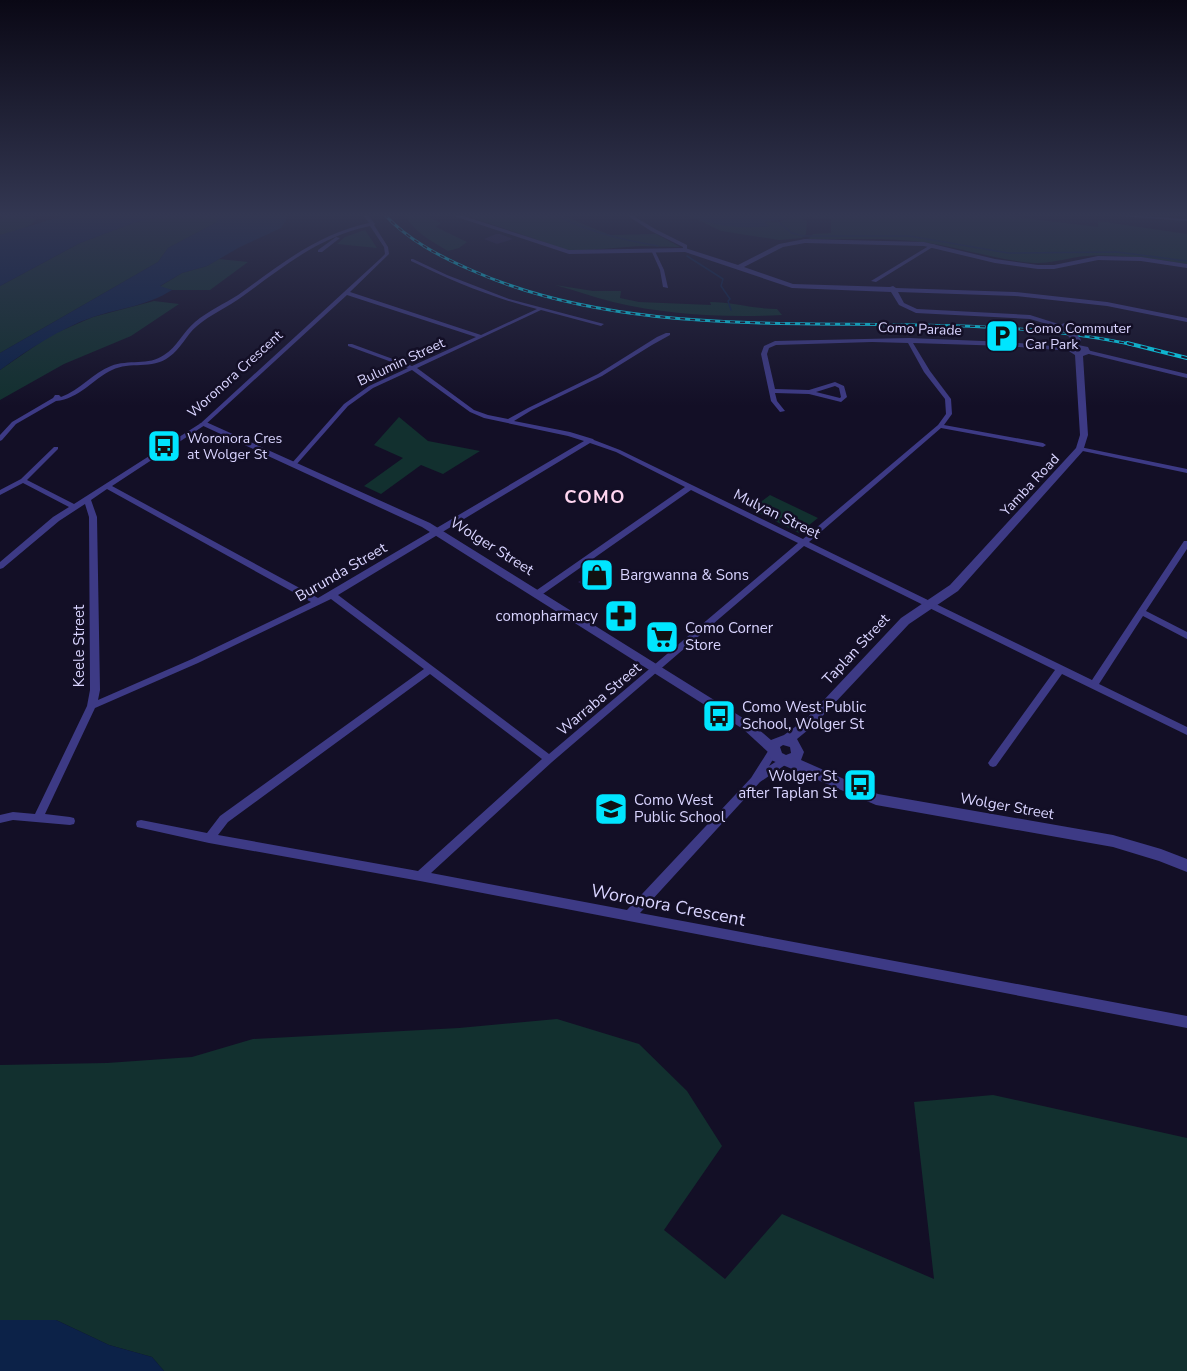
<svg xmlns="http://www.w3.org/2000/svg" width="1187" height="1371" font-family="'Nunito Sans',sans-serif">
  <style>
    .green { fill: #12302f }
    .water { fill: #0c2248 }
    .lines { fill: none; stroke-linecap: round; stroke-linejoin: round }
    .stream { stroke: #0c2248; stroke-width: 1.5 }
    .building { fill: #241b47 }
    .minor { fill: #3d3a85; fill-rule: evenodd }
    .tertiary { fill: #3d3a85; fill-rule: evenodd }
    .rail-far1-casing { stroke: #00e5ff; stroke-width: 3 }
    .rail-casing { stroke: #00e5ff; stroke-width: 4 }
    .rail-far1 { stroke: #130f26; stroke-width: 1.5; stroke-dasharray: 5; stroke-linecap: butt }
    .rail { stroke: #130f26; stroke-width: 2; stroke-dasharray: 7; stroke-linecap: butt }
    .tertiary-bridge { stroke: #3d3a85; stroke-width: 7 }
    .labels { text-anchor: middle; dominant-baseline: central; stroke-width: 5; stroke-linejoin: round; paint-order: stroke }
    .far-poi-label { font-size: 14px; fill: #d9d4ff; stroke: #130f26; text-anchor: start }
    .far-street-label { font-size: 14px; fill: #d9d4ff; stroke: #130f26 }
    .street-label { font-size: 15px; fill: #d9d4ff; stroke: #130f26 }
    .poi-label { font-size: 15px; fill: #d9d4ff; stroke: #130f26; text-anchor: start }
    .far-district-label { font-size: 18px; font-weight: bold; letter-spacing: 1.5px; fill: #ffd6f0; stroke: #130f26 }
    .near-street-label { font-size: 18px; fill: #d9d4ff; stroke: #130f26 }
  </style>
  <rect width="100%" height="100%" fill="#130f26"/>
  <!-- green -->
  <path class="green" d="M0,214L37,218C30,229 12,232 0,235V219L4,218Z
    M171,214H217V222L168,248L158,262L0,353V286L80,243L136,222Z
    M404,214H422L441,223L436,227L467,242L459,248L448,251C431,241 414,232 404,214Z
    M462,214H559L610,235L656,234L680,247L640,246L575,251L564,249Z
    M686,214C714,221 740,230 769,226L765,223L767,221L780,222L787,218L764,214H991L1098,227V221L1187,234V264C1154,259 1121,254 1087,256C1069,257 1052,264 1034,263C995,260 960,247 922,242C884,237 846,240 808,239L813,234L831,233V219L807,217L802,219L807,221L806,234L802,238L779,240L721,231Z
    M365,230L377,248L337,244L345,237Z
    M219,259L248,262L210,290H172L159,287L182,273L207,266Z
    M555,285L593,291H621L620,298L639,302L711,305L710,302C733,302 753,309 777,309L782,315C727,318 667,315 613,302C593,297 574,290 555,285Z
    M154,301L179,304L131,336L64,364L0,400V370L51,335L93,317Z
    M399,417L428,441L480,451L443,474L421,465L381,494L364,486L403,458L374,445Z
    M770,495L818,518L799,533L751,509Z
    M557,1019L639,1044L687,1091L722,1146L664,1230L725,1279L782,1214L934,1279L914,1102L993,1095L1187,1138V1371H164L152,1357L109,1345L56,1320H0V1065L107,1063L192,1057L253,1039L459,1028Z"/>
  <!-- water -->
  <path class="water" d="M69,214H171L136,222L80,243L0,286V235Z
    M217,214H290L281,228L240,247L207,266L182,273L160,286L172,290C147,306 120,308 93,317C59,329 29,349 0,370V353L158,262L168,248L217,222Z
    M686,214H764L794,219L766,221L765,223L770,226C742,229 712,227 686,214Z
    M0,1320H56L109,1345L152,1357L164,1371H0Z"/>
  <g class="lines">
    <!-- stream -->
    <path class="stream" d="M553,214C590,232 618,239 658,246
      M777,221L792,233L803,236H909L1008,253L1117,252L1187,261
      M687,256L723,279L721,286L730,299L728,301L731,310"/>
  </g>
  <!-- building -->
  <path class="building" d="M496,234H500L513,239L497,244L484,239Z
    M602,568L611,573L588,588L578,582Z"/>
  <g class="lines">
    <!-- minor -->
    <path class="minor" d="M363,214H367L375,224L374,225L388,247L389,254L350,292L481,335L537,309C493,298 452,281 411,261V259H413L447,275L509,299L604,324L601,326L541,310L417,368L474,410L488,415L508,419L528,408L598,374L657,337L666,333H670V335L652,345L602,376L532,410L514,421L570,432L593,439L594,440L620,450L803,539L938,425L946,414L945,399L924,372L908,343L872,342L776,345L769,348L767,354L775,389L809,390L835,382L844,386L847,397L841,402L809,394L775,393L777,401L785,411L780,412L771,401L761,354L764,346L775,341L909,338L1007,342L1072,348V350L1070,351L1007,346L913,343L930,371L951,399L952,414L944,425L1043,443L1046,445L1043,447L941,428L809,542L1092,680L1184,541H1187V549L1146,611L1187,632V639L1143,616L1099,684L1187,727V735L1062,674L996,766L993,767L990,766L988,763L990,760L1055,670L804,546L552,762L431,873L627,910L751,778L770,748H776L778,751L769,766L785,756L788,757L790,760L788,763L760,782L640,913L1187,1016V1028L420,881L209,843L137,827L136,824L137,821L141,820L207,833L220,816L424,669L331,599L198,663L95,708L45,814L70,817L74,818L75,821L74,824L70,825L13,820L0,823V815L13,812L35,814L87,706L90,690L89,517L85,504L59,521L3,568L0,569V562L53,517L69,507L23,483L0,495V490L21,479L54,447H58V449L27,480L74,504L201,423L380,259L385,254L384,247L370,226C320,236 283,267 243,296C228,307 211,314 197,326C186,335 181,349 169,357C152,370 130,361 112,370C93,379 79,399 56,401L16,424L2,440L0,441V435L12,422L53,398L55,395H59L61,397C80,390 93,373 111,366C128,359 149,366 164,355C177,347 183,332 195,322C208,311 224,304 238,295C280,265 317,234 369,223ZM347,295L476,337L412,366L352,344H348V346L408,368L369,386L344,404L292,463V465H296L348,406L373,388L412,370L470,412L484,418L568,436L584,441L318,598L112,486L205,425ZM835,386L839,388L841,397L840,398L816,392ZM590,443L616,452L685,487L534,592L533,594L534,596H540L691,490L798,543L549,754L338,595ZM107,489L311,602L192,659L98,700L100,690L97,517L91,500ZM430,674L542,759L418,871L218,835L228,822Z
      M625,214H630L655,229L687,245V250L683,251V247L651,231Z
      M1104,214L1187,219V221L1106,215Z
      M336,237L340,238L322,252H318V250Z
      M932,244L936,245L876,282L871,281Z
      M651,250L655,251L664,270L668,288L663,287L660,270Z
      M1087,350L1187,374V378L1085,353V351Z
      M1080,447L1187,469V473L1078,450V448Z"/>
    <!-- tertiary -->
    <path class="tertiary" d="M448,214H457L569,250L685,248L738,265L779,244L805,239L924,242L995,259L1038,265H1054L1098,256L1141,257L1187,264V268L1141,261L1098,260L1054,269H1038L995,263L924,246L805,243L783,247L744,267L793,284L890,287L893,286L896,288L1015,292L1107,302L1187,318V322L1107,306L1015,296L898,292L904,303L917,309L1030,315L1068,327L1064,329L1030,319L916,313L899,305L891,292L792,288L685,252L569,254Z
      M1078,345L1088,347L1091,353L1083,356L1088,435L1083,451L958,591L909,624L814,725L797,739L804,752L801,760L878,794L1113,835L1161,849L1187,859V872L1159,861L1113,847L876,805L771,760L768,752L743,729L422,527L199,424L206,422L430,523L751,723L771,740L784,735L806,719L901,618L950,585L1076,448L1080,435L1075,355L1067,350L1069,346ZM783,745L790,747L791,753L786,755L782,753L780,747Z"/>
    <!-- rail-far1 casing -->
    <g class="rail-far1-casing">
      <path id="rail-far1" d="M384,214C408,240 439,256 471,270C672,360 921,298 1134,345"/>
    </g>
    <!-- rail casing -->
    <g class="rail-casing">
      <path id="rail" d="M1127,343L1187,358"/>
    </g>
    <!-- rail-far1 -->
    <use href="#rail-far1" class="rail-far1"/>
    <!-- rail -->
    <use href="#rail" class="rail"/>
    <!-- tertiary-bridge -->
    <path class="tertiary-bridge" d="M1064,327L1077,340"/>
  </g>
  <!-- sky -->
  <linearGradient id="sky" x2="0" y2="1"><stop stop-color="#0a0815"/><stop offset="0.53" stop-color="#333752"/><stop offset="1" stop-color="#333752" stop-opacity="0"/></linearGradient>
  <rect width="1187" height="406" fill="url(#sky)"/>
  <!-- icons -->
  <defs>
    <g id="parking-square" transform="scale(1.725)"><rect x="-9" y="-9" width="18" height="18" rx="4" fill="#00e5ff" stroke="#130f26"/><path d="M-3.5-5.5H1a3.5 3.5 0 0 1 0 7H-1V5.5H-3.5ZM-1-3.4V-.6H.8a1.4 1.4 0 0 0 0-2.8Z" fill="#111"/></g>
    <g id="bus-square" transform="scale(1.725)"><rect x="-9" y="-9" width="18" height="18" rx="4" fill="#00e5ff" stroke="#130f26"/><path d="M-5-6H5V4H4V6H2V4H-2V6H-4V4H-5ZM-3.5-4V0h7V-4ZM-3.5 1.2v1.5H-2V1.2ZM2 1.2v1.5H3.5V1.2Z" fill="#111"/></g>
    <g id="shop-square" transform="scale(1.725)"><rect x="-9" y="-9" width="18" height="18" rx="4" fill="#00e5ff" stroke="#130f26"/><path d="M-5-2.5h2.3a2.7 3.5 0 0 1 5.4 0H5L5.5 6h-11ZM-1.5-2.5h3a1.5 2.3 0 0 0-3 0Z" fill="#111"/></g>
    <g id="pharmacy-square" transform="scale(1.725)"><rect x="-9" y="-9" width="18" height="18" rx="4" fill="#00e5ff" stroke="#130f26"/><path d="M-2-6h4v4h4v4h-4v4h-4v-4h-4v-4h4Z" fill="#111"/></g>
    <g id="supermarket-square" transform="scale(1.725)"><rect x="-9" y="-9" width="18" height="18" rx="4" fill="#00e5ff" stroke="#130f26"/><path d="M-6-5.5h2.5l.6 2H6L4.5 2H-2.5L-4.4-4H-6ZM-1.5 3.2a1.3 1.3 0 1 0 .1 0ZM3 3.2a1.3 1.3 0 1 0 .1 0Z" fill="#111"/></g>
    <g id="school-square" transform="scale(1.725)"><rect x="-9" y="-9" width="18" height="18" rx="4" fill="#00e5ff" stroke="#130f26"/><path d="M0-5L7-2L0 1L-7-2ZM-4 1L0 2.5L4 1V4Q0 6-4 4Z" fill="#111"/></g>
  </defs>
  <g fill-rule="evenodd">
    <use href="#parking-square" x="1002" y="336"/>
    <use href="#bus-square" x="164" y="446"/>
    <use href="#shop-square" x="597" y="575"/>
    <use href="#pharmacy-square" x="621" y="616"/>
    <use href="#supermarket-square" x="662" y="637"/>
    <use href="#bus-square" x="719" y="716"/>
    <use href="#bus-square" x="860" y="785"/>
    <use href="#school-square" x="611" y="809"/>
  </g>
  <g class="labels">
    <!-- far-poi labels -->
    <g class="far-poi-label">
      <text x="1025" y="328">Como Commuter<tspan x="1025" dy="16">Car Park</tspan></text>
      <text x="187" y="438">Woronora Cres<tspan x="187" dy="16">at Wolger St</tspan></text>
    </g>
    <!-- far-street labels -->
    <g class="far-street-label">
      <text transform="translate(920 329) rotate(2)">Como Parade</text>
      <text transform="translate(401 362) rotate(-25)">Bulumin Street</text>
      <text transform="translate(235 374) rotate(-42)">Woronora Crescent</text>
      <text transform="translate(1030 485) rotate(-47)">Yamba Road</text>
    </g>
    <!-- street labels -->
    <g class="street-label">
      <text transform="translate(777 514) rotate(26)">Mulyan Street</text>
      <text transform="translate(492 546) rotate(32)">Wolger Street</text>
      <text transform="translate(341 572) rotate(-30)">Burunda Street</text>
      <text transform="translate(79 646) rotate(-90)">Keele Street</text>
      <text transform="translate(856 649) rotate(-47)">Taplan Street</text>
      <text transform="translate(599 699) rotate(-40)">Warraba Street</text>
      <text transform="translate(1007 806) rotate(10)">Wolger Street</text>
    </g>
    <!-- poi labels -->
    <g class="poi-label">
      <text x="620" y="575">Bargwanna &amp; Sons</text>
      <text x="598" y="616" text-anchor="end">comopharmacy</text>
      <text x="685" y="628">Como Corner<tspan x="685" dy="17">Store</tspan></text>
      <text x="742" y="707">Como West Public<tspan x="742" dy="17">School, Wolger St</tspan></text>
      <text x="837" y="776" text-anchor="end">Wolger St<tspan x="837" dy="17">after Taplan St</tspan></text>
      <text x="634" y="800">Como West<tspan x="634" dy="17">Public School</tspan></text>
    </g>
    <!-- far-district labels -->
    <g class="far-district-label">
      <text x="595" y="497">COMO</text>
    </g>
    <!-- near-street labels -->
    <g class="near-street-label">
      <text transform="translate(668 905) rotate(11)">Woronora Crescent</text>
    </g>
  </g>
</svg>
